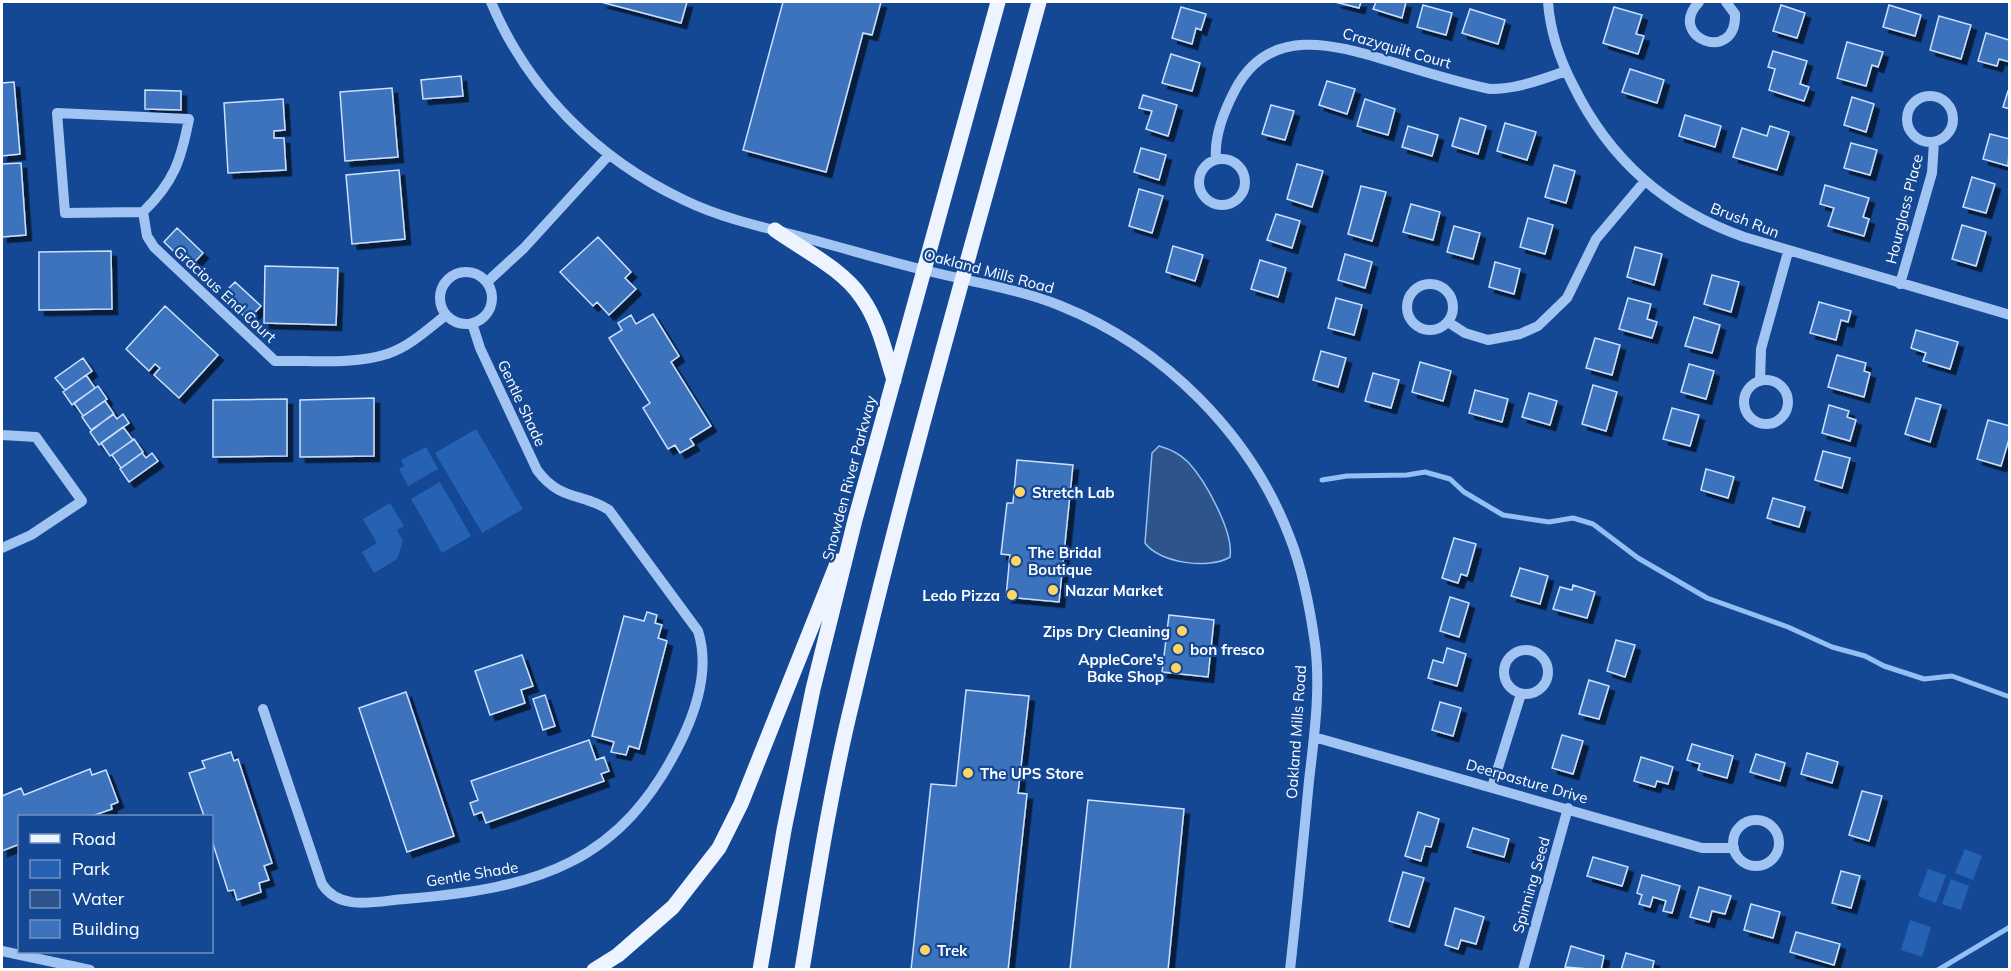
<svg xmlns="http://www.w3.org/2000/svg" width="2011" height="971" font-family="Mulish,sans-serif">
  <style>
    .green { fill: #2662b3 }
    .water { fill: #2d548b; stroke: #94bff5; stroke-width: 1.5 }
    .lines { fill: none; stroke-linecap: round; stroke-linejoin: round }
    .stream { stroke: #94bff5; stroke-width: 5 }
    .building { fill: #3c72bc; stroke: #cae0fd; stroke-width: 1.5; filter: url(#shadow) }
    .minor { stroke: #a2c4f2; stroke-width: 10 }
    .major { stroke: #edf4ff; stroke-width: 15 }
    .poi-dot { fill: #ffd663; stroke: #144894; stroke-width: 2 }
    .labels { text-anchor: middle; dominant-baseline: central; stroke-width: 4.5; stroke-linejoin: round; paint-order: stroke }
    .street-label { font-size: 15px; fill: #fff; stroke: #144894 }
    .poi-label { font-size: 15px; font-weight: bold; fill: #fff; stroke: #144894; text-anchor: start }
  </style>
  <defs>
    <filter id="shadow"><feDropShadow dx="5.5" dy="5.5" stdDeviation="0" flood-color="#0009"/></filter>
  </defs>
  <rect width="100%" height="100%" fill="#144894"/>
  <!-- green -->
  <path class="green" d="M476,429L523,509L482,533L435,453Z
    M426,447L438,469L408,486L399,469L404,466L401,460Z
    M440,482L471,536L442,553L411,499Z
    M390,503L404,526L397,530L403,541L397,559L374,573L362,552L377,543L363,519Z
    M1965,849L1982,856L1973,880L1955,873Z
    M1928,869L1946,875L1936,903L1918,896Z
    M1951,879L1969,886L1961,910L1942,904Z
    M1910,920L1931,927L1922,957L1901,950Z"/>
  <!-- water -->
  <path class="water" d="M1159,446C1170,449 1180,454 1188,462C1205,480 1234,532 1230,557C1210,570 1159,563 1145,543L1152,453Z"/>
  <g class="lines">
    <!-- stream -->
    <path class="stream" d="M1322,480L1347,476L1407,475L1425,472L1450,479L1464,492L1503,515L1549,522L1573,518L1593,524L1638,558L1707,598L1788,627L1832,647L1865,656L1884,666L1924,679L1952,676L2010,697
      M1938,970L2010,927"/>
  </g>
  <!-- building -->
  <path class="building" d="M601,2H687L681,23Z
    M783,2H881L872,35L863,33L826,172L743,150Z
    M1335,2H1361L1359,8Z
    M1376,2H1406L1402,18L1373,9Z
    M1423,5L1452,13L1446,35L1417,27Z
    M1781,5L1805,13L1797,38L1773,31Z
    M1889,5L1921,15L1915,36L1883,27Z
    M1181,7L1206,14L1201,30L1196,28L1192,44L1172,38Z
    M1614,7L1642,15L1636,34L1644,36L1638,54L1603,43Z
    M1470,9L1505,20L1498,44L1462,33Z
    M1939,16L1971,25L1961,59L1930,50Z
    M1986,33L2009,40L2010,37V62L1999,59L1997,66L1978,61Z
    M1847,42L1883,52L1878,67L1872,65L1866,86L1837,78Z
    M1773,51L1807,61L1800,84L1809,87L1804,101L1769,90L1775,69L1768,67Z
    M1171,54L1200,63L1192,91L1162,83Z
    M1630,69L1664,80L1657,103L1622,92Z
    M461,76L463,96L423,99L421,80Z
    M1327,81L1355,89L1347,114L1319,105Z
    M14,82L20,154L2,156V83Z
    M392,88L398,157L345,161L340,92Z
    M145,90L181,91V110L145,109Z
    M2008,91H2010V109L2003,107Z
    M1143,95L1177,105L1168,136L1146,129L1152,111L1139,108Z
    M1852,97L1874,104L1866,132L1844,125Z
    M283,99L285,130L274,131V138H284L286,170L228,173L224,103Z
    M1365,99L1395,109L1388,135L1357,126Z
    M1271,105L1294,111L1285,140L1262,134Z
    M1685,115L1721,126L1715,147L1679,136Z
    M1460,118L1486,126L1478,154L1452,146Z
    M1505,123L1536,132L1527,160L1497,151Z
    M1408,126L1438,135L1432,156L1402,147Z
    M1770,126L1789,132L1777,170L1733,157L1742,128L1767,136Z
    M1990,134L2010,139L2008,166L1983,159Z
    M1851,143L1877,150L1870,175L1844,168Z
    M1141,148L1166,155L1159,180L1134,172Z
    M21,163L26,235L2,237V164Z
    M1297,164L1323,171L1312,207L1287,199Z
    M1554,165L1575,171L1566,203L1545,197Z
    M399,170L405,239L352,244L346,175Z
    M1972,177L1995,184L1986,213L1963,207Z
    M1825,185L1869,198L1863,217L1869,219L1864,236L1828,226L1834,208L1820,204Z
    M1361,186L1386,192L1372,241L1348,234Z
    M1139,189L1163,196L1152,233L1129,226Z
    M1411,204L1440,212L1433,240L1403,232Z
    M1276,214L1300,221L1292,248L1267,240Z
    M1528,218L1553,225L1545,254L1520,247Z
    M1962,225L1986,232L1976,266L1952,259Z
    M1454,226L1480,233L1473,259L1447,252Z
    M177,228L203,253L190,267L164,242Z
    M598,237L631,272L625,278L636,289L609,315L597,302L593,306L560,272Z
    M1173,246L1203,255L1195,281L1166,272Z
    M1635,247L1662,254L1654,285L1627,277Z
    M111,251L112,309L39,310V252Z
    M1345,254L1372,262L1365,288L1338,280Z
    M1260,260L1286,268L1278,297L1251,289Z
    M1495,262L1520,269L1514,294L1489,287Z
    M265,266L338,268L336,325L264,323Z
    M1712,275L1739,282L1731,312L1704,304Z
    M235,282L261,306L248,320L222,295Z
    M1336,298L1362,305L1354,335L1328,328Z
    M1628,298L1651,304L1647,319L1657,322L1652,338L1619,329Z
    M1819,302L1851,311L1848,322L1841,320L1836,340L1810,333Z
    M165,306L218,355L179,398L154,375L160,368L155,364L149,371L126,349Z
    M653,314L679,356L671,362L711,426L690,439L694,445L680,453L675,445L668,449L643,408L650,403L609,338L622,330L618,323L631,315L636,324Z
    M1694,317L1720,325L1712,353L1685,346Z
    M1916,330L1958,342L1950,369L1923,361L1926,353L1911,348Z
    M1595,338L1620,345L1612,375L1586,368Z
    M1321,351L1346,358L1338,387L1313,380Z
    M1837,355L1866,363L1864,371L1870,373L1864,397L1828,387Z
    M83,358L92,371L65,390L55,378Z
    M1420,362L1451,371L1443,401L1412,392Z
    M1689,364L1714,371L1706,399L1681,392Z
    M1373,373L1399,380L1391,408L1365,401Z
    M86,375L95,388L72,405L63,392Z
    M1593,385L1617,392L1606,431L1582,424Z
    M98,386L107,399L83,416L74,403Z
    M1475,390L1508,399L1502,422L1469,413Z
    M1529,393L1557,401L1550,425L1522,417Z
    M374,398V456L300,457V400Z
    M1916,398L1941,405L1930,442L1905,434Z
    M287,399V456L213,457V400Z
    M105,401L114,414L91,430L82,417Z
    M1829,405L1849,411L1847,417L1856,420L1850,441L1822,433Z
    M1672,408L1699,415L1690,446L1663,439Z
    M113,414L117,419L123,414L129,423L99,445L90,432Z
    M1988,420L2010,426V436L2001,466L1977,459Z
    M123,427L133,440L110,456L101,443Z
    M134,439L143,452L121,468L112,455Z
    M1823,451L1850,458L1842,488L1815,480Z
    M142,453L146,458L152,453L158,461L129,482L120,469Z
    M1017,460L1073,465L1059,602L1006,597L1010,555L1001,554L1007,503H1013Z
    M1706,469L1734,477L1728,498L1701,490Z
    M1773,498L1805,507L1799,527L1767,518Z
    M1454,538L1476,544L1467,576L1461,574L1458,583L1442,578Z
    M1520,568L1548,576L1540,604L1511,596Z
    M1573,585L1595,592L1587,618L1553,609L1560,587L1572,590Z
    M1450,597L1469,603L1459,637L1440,631Z
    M647,612L657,615L655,623L662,625L658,638L667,641L639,749L629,746L626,755L611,752L614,742L592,736L624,616L644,621Z
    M1169,615L1214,620L1208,677L1162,672Z
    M1616,640L1635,645L1625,677L1607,671Z
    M1447,648L1466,654L1457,686L1428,678L1433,660L1443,663Z
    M522,655L533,686L521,690L525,703L490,715L475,671Z
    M1589,680L1609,686L1599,719L1579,714Z
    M966,690L1029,696L1018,793L1027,794L1008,970H911L931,784L956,786Z
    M406,692L454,836L407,852L359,708Z
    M545,695L555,726L543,730L533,699Z
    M1440,702L1461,708L1453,736L1432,730Z
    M1562,735L1583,741L1573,774L1552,768Z
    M589,740L596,760L604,757L609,771L601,774L604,781L486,823L482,812L474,815L470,803L478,800L471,781Z
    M1692,744L1733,756L1727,778L1698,770L1700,764L1687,760Z
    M231,752L234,761L238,759L272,863L264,866L269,880L259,883L261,892L237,900L234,890L228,891L212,841V816H204L189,773L205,768L202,761Z
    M1807,753L1838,762L1832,783L1801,774Z
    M1756,754L1785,763L1780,781L1750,772Z
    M1641,757L1673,767L1668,784L1657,781L1655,787L1634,781Z
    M90,769L92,775L106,770L118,802L111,805L112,809L92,816H20V844L2,851V796L21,788L24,795Z
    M1862,791L1882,796L1869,841L1849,835Z
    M1088,800L1184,809L1168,970H1070Z
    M1418,812L1439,819L1431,847L1425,846L1421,861L1405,856Z
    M1473,828L1509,839L1504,857L1467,847Z
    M1593,857L1628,867L1622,886L1587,876Z
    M1841,871L1860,876L1851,908L1832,903Z
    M1403,872L1424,878L1409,927L1389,921Z
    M1642,875L1680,886L1672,913L1663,911L1666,901L1653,897L1650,907L1639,904L1642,895L1637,893Z
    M1699,887L1731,896L1725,914L1712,911L1709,922L1690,917Z
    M1751,904L1780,912L1773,938L1744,930Z
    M1455,908L1484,917L1476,944L1461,940L1458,949L1445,945Z
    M1796,932L1840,944L1834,965L1790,952Z
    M1571,946L1604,956L1601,970L1565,967Z
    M1626,953L1654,961L1652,970H1621Z"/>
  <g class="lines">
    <!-- minor -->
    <path class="minor" d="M491,2C528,90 597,159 684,200C721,218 762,227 802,237C844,248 886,261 928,271C972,282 1019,289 1061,306C1163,347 1251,434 1290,538C1303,571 1310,608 1315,644C1321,689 1314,737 1309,781C1303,844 1297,907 1290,970
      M1548,2C1550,30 1560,60 1573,85C1609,159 1667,210 1744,237L2010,315
      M1699,2C1665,38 1737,65 1735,14L1726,2
      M1907 119a23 23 0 1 1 46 0a23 23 0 1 1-46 0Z
      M1199 182a23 23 0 1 1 46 0a23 23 0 1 1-46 0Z
      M1216,159C1214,136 1224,111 1235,90C1269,25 1333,44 1389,61C1422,71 1456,82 1490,89C1517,89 1540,80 1566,71
      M143,212L65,213L57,113L189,119C181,160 174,182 143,212L147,236L154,247L275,361C310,360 353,365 387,354C409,347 428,329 446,315
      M440 298a26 26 0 1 1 52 0a26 26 0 1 1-52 0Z
      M487,282L524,248L609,155
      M1407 307a23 23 0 1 1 46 0a23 23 0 1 1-46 0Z
      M1900,284L1932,173L1934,142
      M1448,322L1465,333L1488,340L1520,334L1538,326L1567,298L1596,239L1645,181
      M1744 402a22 22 0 1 1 44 0a22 22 0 1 1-44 0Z
      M1760,381L1761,349L1788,252
      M2,435L36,437L82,501L31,535L2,548
      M1504 672a22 22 0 1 1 44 0a22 22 0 1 1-44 0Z
      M263,709L322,884C340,912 377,901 405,899C537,888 622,865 683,737C698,705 709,665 698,631L609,510C581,492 561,502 537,470L480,348L472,323
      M1314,737L1702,848H1734
      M1492,787L1521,694
      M1733 843a23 23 0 1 1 46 0a23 23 0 1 1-46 0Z
      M2,951L90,970
      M1523,970L1568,808"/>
    <!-- major -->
    <path class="major" d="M775,230C803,250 843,269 862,298C879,322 885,352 894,380
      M594,970L618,955L673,907L719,848L741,804L838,561
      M760,970L784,830L813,689L855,520L998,2
      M802,970C817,879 831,788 853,699C908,465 976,233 1039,2"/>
  </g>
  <!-- markers -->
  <g class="poi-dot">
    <circle cx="1020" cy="492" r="6"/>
    <circle cx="1016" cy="561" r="6"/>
    <circle cx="1053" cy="590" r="6"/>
    <circle cx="1012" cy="595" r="6"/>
    <circle cx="1182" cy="631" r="6"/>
    <circle cx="1178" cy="649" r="6"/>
    <circle cx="1176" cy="668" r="6"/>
    <circle cx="968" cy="773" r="6"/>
    <circle cx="925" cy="950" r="6"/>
  </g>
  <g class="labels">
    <!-- street labels -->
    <g class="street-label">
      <text transform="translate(1397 48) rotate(16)">Crazyquilt Court</text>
      <text transform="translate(1904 209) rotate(-76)">Hourglass Place</text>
      <text transform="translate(1745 220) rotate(21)">Brush Run</text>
      <text transform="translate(989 271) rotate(15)">Oakland Mills Road</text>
      <text transform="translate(225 294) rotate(43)">Gracious End Court</text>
      <text transform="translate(522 403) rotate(65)">Gentle Shade</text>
      <text transform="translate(849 478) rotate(-75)">Snowden River Parkway</text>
      <text transform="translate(1296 732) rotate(-86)">Oakland Mills Road</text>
      <text transform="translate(1527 781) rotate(16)">Deerpasture Drive</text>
      <text transform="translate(472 874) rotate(-9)">Gentle Shade</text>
      <text transform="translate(1531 885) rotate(-74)">Spinning Seed</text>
    </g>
    <!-- poi labels -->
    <g class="poi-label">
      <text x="1032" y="492">Stretch Lab</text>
      <text x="1028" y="552">The Bridal<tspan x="1028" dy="17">Boutique</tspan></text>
      <text x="1065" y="590">Nazar Market</text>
      <text x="1000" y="595" text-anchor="end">Ledo Pizza</text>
      <text x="1170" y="631" text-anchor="end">Zips Dry Cleaning</text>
      <text x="1190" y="649">bon fresco</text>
      <text x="1164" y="659" text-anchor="end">AppleCore's<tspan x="1164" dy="17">Bake Shop</tspan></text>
      <text x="980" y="773">The UPS Store</text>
      <text x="937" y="950">Trek</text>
    </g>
  </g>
  <!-- border -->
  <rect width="2011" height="971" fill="none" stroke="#ffffff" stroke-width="6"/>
  <!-- legend -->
  <rect x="18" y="815" width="195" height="138" fill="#144894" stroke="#7291bf" stroke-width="1.5"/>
  <rect x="30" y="834" width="30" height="9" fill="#edf4ff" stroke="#7291bf" stroke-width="1.5"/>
  <text x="72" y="845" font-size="18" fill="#ffffff">Road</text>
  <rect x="30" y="860" width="30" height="18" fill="#2662b3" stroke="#7291bf" stroke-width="1.5"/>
  <text x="72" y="875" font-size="18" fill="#ffffff">Park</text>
  <rect x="30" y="890" width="30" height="18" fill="#2d548b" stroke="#7291bf" stroke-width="1.5"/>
  <text x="72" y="905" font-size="18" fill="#ffffff">Water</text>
  <rect x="30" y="920" width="30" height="18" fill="#3c72bc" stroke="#7291bf" stroke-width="1.5"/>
  <text x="72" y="935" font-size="18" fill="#ffffff">Building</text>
</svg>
